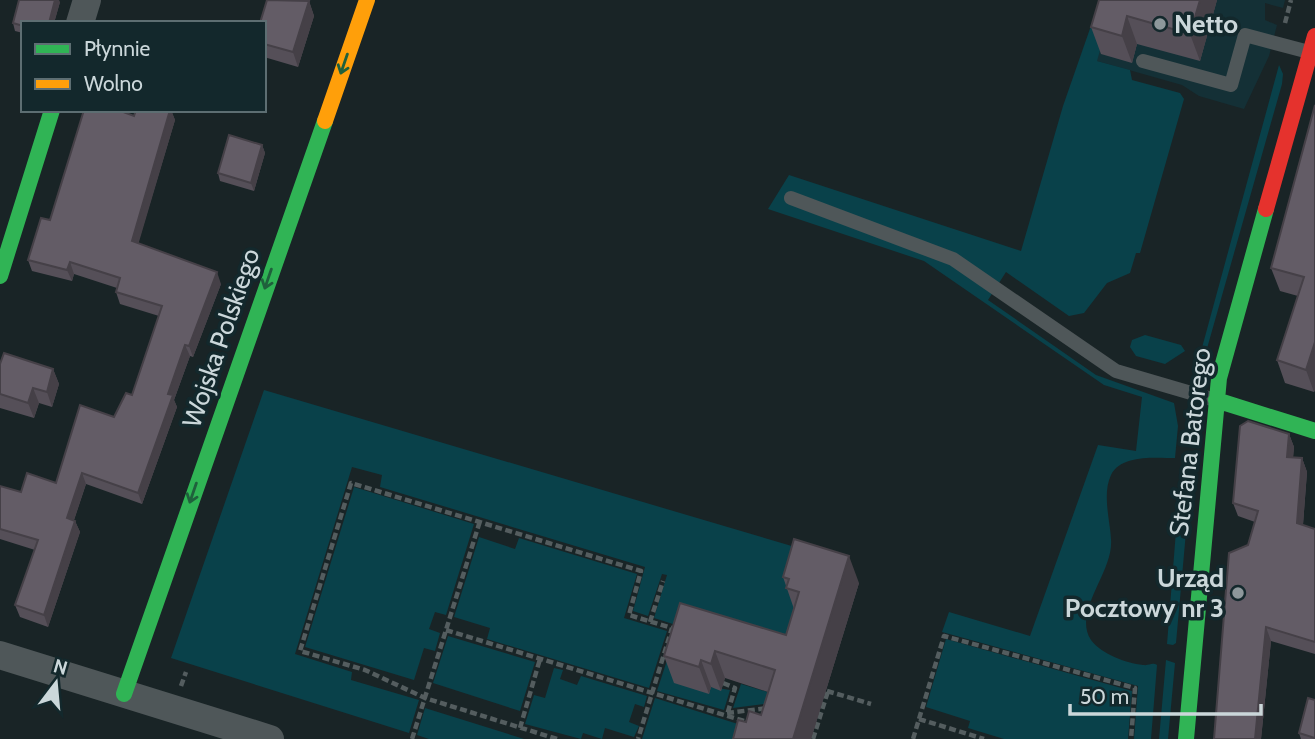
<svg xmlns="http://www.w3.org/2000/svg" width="1315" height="739" font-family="Cabin,sans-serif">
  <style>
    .built { fill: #143036 }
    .green { fill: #09414a }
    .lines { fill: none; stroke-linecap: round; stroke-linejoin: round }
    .path { stroke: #545d5f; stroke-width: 4.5; stroke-dasharray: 7 3.5; stroke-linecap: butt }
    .lane { stroke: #4f5759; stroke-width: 14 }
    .street { stroke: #4f5759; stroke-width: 28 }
    .fast { stroke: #30b455; stroke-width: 16 }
    .slow { stroke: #ff9f0a; stroke-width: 16 }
    .jam { stroke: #e5322d; stroke-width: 16 }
    .wall { fill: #554f58 }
    .shaded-wall { fill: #454047 }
    .building { fill: #635c66; stroke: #454047; stroke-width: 2 }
    .oneway { stroke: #1f603c }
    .poi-dot { fill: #8d989b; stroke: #13282c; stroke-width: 2.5 }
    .labels { text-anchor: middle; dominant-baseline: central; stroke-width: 7; stroke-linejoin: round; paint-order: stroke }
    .poi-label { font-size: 26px; font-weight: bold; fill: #cbd7da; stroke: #13282c; text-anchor: start }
    .street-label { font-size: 26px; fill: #cbd7da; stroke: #13282c }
  </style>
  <rect width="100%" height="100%" fill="#192426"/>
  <!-- built -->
  <path class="built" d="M1101,0H1285L1283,8L1265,3V20L1277,25L1269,56L1244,109L1199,96L1182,85L1083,57Z"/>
  <!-- green -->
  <path class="green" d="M1100,0H1114L1097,61L1130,70L1132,80L1180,93L1184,99L1140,253H1136L1130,273L1107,283L1084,313L1069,316L1006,272L988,300L1096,375L1174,403L1178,426L1175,458C1156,458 1121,454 1111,475C1102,494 1110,520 1111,539C1114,572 1072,611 1091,640C1101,654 1126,663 1143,665C1150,666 1151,662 1157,665L1151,739H1134L1138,686L942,632L949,612L1030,636L1098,445L1136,451L1142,397L1104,385L924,261L768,209L789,175L1021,251L1063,106Z
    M1279,65L1283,74L1282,84L1204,359L1197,366Z
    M1145,335L1181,345L1185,351L1165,364L1136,356L1130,347L1132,340Z
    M264,390L829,557L799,607L796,663L654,618L667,575L662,574L648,616L633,611L645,567L380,487L382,475L352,467L295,654L352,672L351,680L419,700L409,733L171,658Z
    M354,487L474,524L446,615L435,612L429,629L440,633L435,651L424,648L414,680L305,647Z
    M1176,531L1186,532L1176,643L1173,645L1167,644Z
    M479,537L515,549L519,538L637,574L624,618L667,631L649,688L487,639L490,628L454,617Z
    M448,636L535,662L520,711L433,683Z
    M946,639L1132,691L1128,739H1004L968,728L970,721L926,707Z
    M671,648L711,687L730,690L724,710L657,691Z
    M1166,660L1175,663L1168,739H1159Z
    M554,668L563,670L560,679L577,685L581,676L647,696L644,707L635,704L629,722L639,726L634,737L605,728L602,739L583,733L581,739L525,724L534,695L545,698Z
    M741,684L774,694L771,703L733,708Z
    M655,698L738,724L734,739H642Z
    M425,708L524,739H429L417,735Z"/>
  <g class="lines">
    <!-- path -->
    <path class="path" d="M1285,23L1291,0
      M650,622L663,581
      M446,630L744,721L742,726
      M723,683L735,688L727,715
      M181,686L186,672
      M827,691L871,704
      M727,713L768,708
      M919,719L984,739
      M520,728L540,659
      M412,739L480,521
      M557,739L425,698L365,670L300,651L351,483L641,571L629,615L672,628L638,739
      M813,739L828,691
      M913,739L944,636L1135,688L1131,739"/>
    <!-- lane -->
    <path class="lane" d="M1143,61L1231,85L1245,35L1309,52
      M791,198L953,259L1116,371L1215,400"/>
    <!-- street -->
    <path class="street" d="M80,23L87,0
      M0,655L270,739"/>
    <!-- fast -->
    <path class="fast" d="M0,276L52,110
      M1216,400L1315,431
      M124,694L325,121
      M1186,739L1219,378L1266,209"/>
    <!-- slow -->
    <path class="slow" d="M325,121L367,0"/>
    <!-- jam -->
    <path class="jam" d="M1266,209L1315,36"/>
  </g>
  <!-- wall -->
  <path class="wall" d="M1099,0H1217L1200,61L1137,44L1132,63L1101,54L1091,27Z
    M309,1L314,16L298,67L264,57V23Z
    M60,2L54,23H23V33L15,31L13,23Z
    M1315,105V390L1314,392L1285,383L1277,360L1298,296L1280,291L1271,268Z
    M136,110H171L175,120L138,243L221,284L193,357L190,356L174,400L177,407L142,504L86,484L74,520L75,521L80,532L48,627L20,617L15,605L35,550L0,539V486L21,492L56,483L114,417L132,395L159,316L120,304L116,292L117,288L74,274L72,281L32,271L28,260L50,220L134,116Z
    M262,145L265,153L254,191L220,181L218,173Z
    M0,364L53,369L59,384L52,407L39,403L34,418L0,408Z
    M1289,434L1294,447L1293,457L1302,458L1307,472L1303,525L1315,529V654L1271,641L1261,739L1248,545L1255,522L1238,516L1233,503Z
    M783,577L859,583L811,739H733L746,722L761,715L768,692L725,678L721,691L711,687L709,694L674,683L664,656L786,635L794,609Z
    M1315,700V739H1301L1299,733Z"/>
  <!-- shaded-wall -->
  <path class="shaded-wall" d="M55,0H59L60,2L54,23H49Z
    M1200,0H1217L1200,61L1190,34Z
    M309,1L314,16L298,67L293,52Z
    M1127,16L1137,44L1132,63L1122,36Z
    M170,110H171L175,120L136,252L132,241Z
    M262,145L265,153L254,191L251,183Z
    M70,262L74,274L72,281L67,270Z
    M217,272L221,284L193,357L189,346Z
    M1315,342V390L1314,392L1306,370Z
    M185,345L190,356L174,400L177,407L142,504L138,493L168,394Z
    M53,369L59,384L52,407L47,392Z
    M33,388L39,403L34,418L28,403Z
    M1289,434L1294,447L1292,471L1287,457Z
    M1302,458L1307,472L1302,537L1297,523Z
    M82,473L86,484L71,529L67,518Z
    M75,521L80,532L48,627L44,615Z
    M849,556L859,583L811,739H793Z
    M1266,627L1271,641L1261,739H1255Z
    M715,651L725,678L721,691L711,664Z
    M701,660L711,687L709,694L699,667Z"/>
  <!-- building -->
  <path class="building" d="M19,0H55L49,23H23V26L13,23Z
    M267,0L309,1L293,52L264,44V23H260Z
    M1099,0H1200L1190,34L1127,16L1122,36L1091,27Z
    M1315,105V342L1306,370L1277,360L1304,277L1271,268Z
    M84,110H118L134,116L136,110H170L132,241L217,272L189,346L185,345L168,394L173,395L138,493L82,473L67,518L75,521L44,615L15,605L38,540L0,529V486L21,492L27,473L56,483L80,405L114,417L126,393L132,395L162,306L116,292L120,278L70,262L67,270L28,260L41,218L50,220Z
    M229,135L262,145L251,183L218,173Z
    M4,353L53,369L47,392L33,388L28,403L0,394V364Z
    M1248,421L1289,434L1287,457L1302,458L1297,523L1315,529V642L1266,627L1255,739H1214L1229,553L1248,545L1258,511L1233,503L1240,426Z
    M794,539L849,556L793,739H733L738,720L746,722L749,711L761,715L775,670L715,651L711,664L701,660L699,667L664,656L680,603L786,635L799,592L786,588L789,579L783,577Z
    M1308,698L1315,700V738L1299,733Z"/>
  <!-- one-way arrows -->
  <defs><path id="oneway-shaft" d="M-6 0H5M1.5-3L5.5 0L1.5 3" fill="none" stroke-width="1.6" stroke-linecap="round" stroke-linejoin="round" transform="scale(1.75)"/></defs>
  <g class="oneway">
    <use href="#oneway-shaft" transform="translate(344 64) rotate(109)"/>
    <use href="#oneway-shaft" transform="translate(268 279) rotate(109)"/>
    <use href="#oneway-shaft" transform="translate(193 493) rotate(109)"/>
  </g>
  <!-- markers -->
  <g class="poi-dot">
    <circle cx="1160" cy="24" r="7"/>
    <circle cx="1238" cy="593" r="7"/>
  </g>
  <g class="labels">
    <!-- poi labels -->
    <g class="poi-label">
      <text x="1174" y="24">Netto</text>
      <text x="1224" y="578" text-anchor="end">Urząd<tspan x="1224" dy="30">Pocztowy nr 3</tspan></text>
    </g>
    <!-- street labels -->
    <g class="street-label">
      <text transform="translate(221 338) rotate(-71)">Wojska Polskiego</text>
      <text transform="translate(1190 442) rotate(-83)">Stefana Batorego</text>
    </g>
  </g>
  <!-- legend -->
  <rect x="21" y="21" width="245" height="91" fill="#13282c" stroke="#5d6e72" stroke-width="2"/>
  <rect x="35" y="44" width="35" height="10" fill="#30b455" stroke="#5d6e72" stroke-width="2"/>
  <text x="84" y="56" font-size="21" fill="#cbd7da">Płynnie</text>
  <rect x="35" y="79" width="35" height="10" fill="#ff9f0a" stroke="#5d6e72" stroke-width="2"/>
  <text x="84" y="91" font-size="21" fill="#cbd7da">Wolno</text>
  <!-- north arrow -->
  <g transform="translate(56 683) rotate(16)" stroke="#13282c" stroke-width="5" paint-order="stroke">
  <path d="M0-5L12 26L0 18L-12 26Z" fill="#cbd7da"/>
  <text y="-10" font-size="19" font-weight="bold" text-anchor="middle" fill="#cbd7da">N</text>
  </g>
  <!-- scale -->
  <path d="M1070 704v10h191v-10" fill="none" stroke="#cbd7da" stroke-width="3.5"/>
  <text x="1080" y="704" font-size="21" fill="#cbd7da" stroke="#13282c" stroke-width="5" paint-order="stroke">50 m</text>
</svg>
